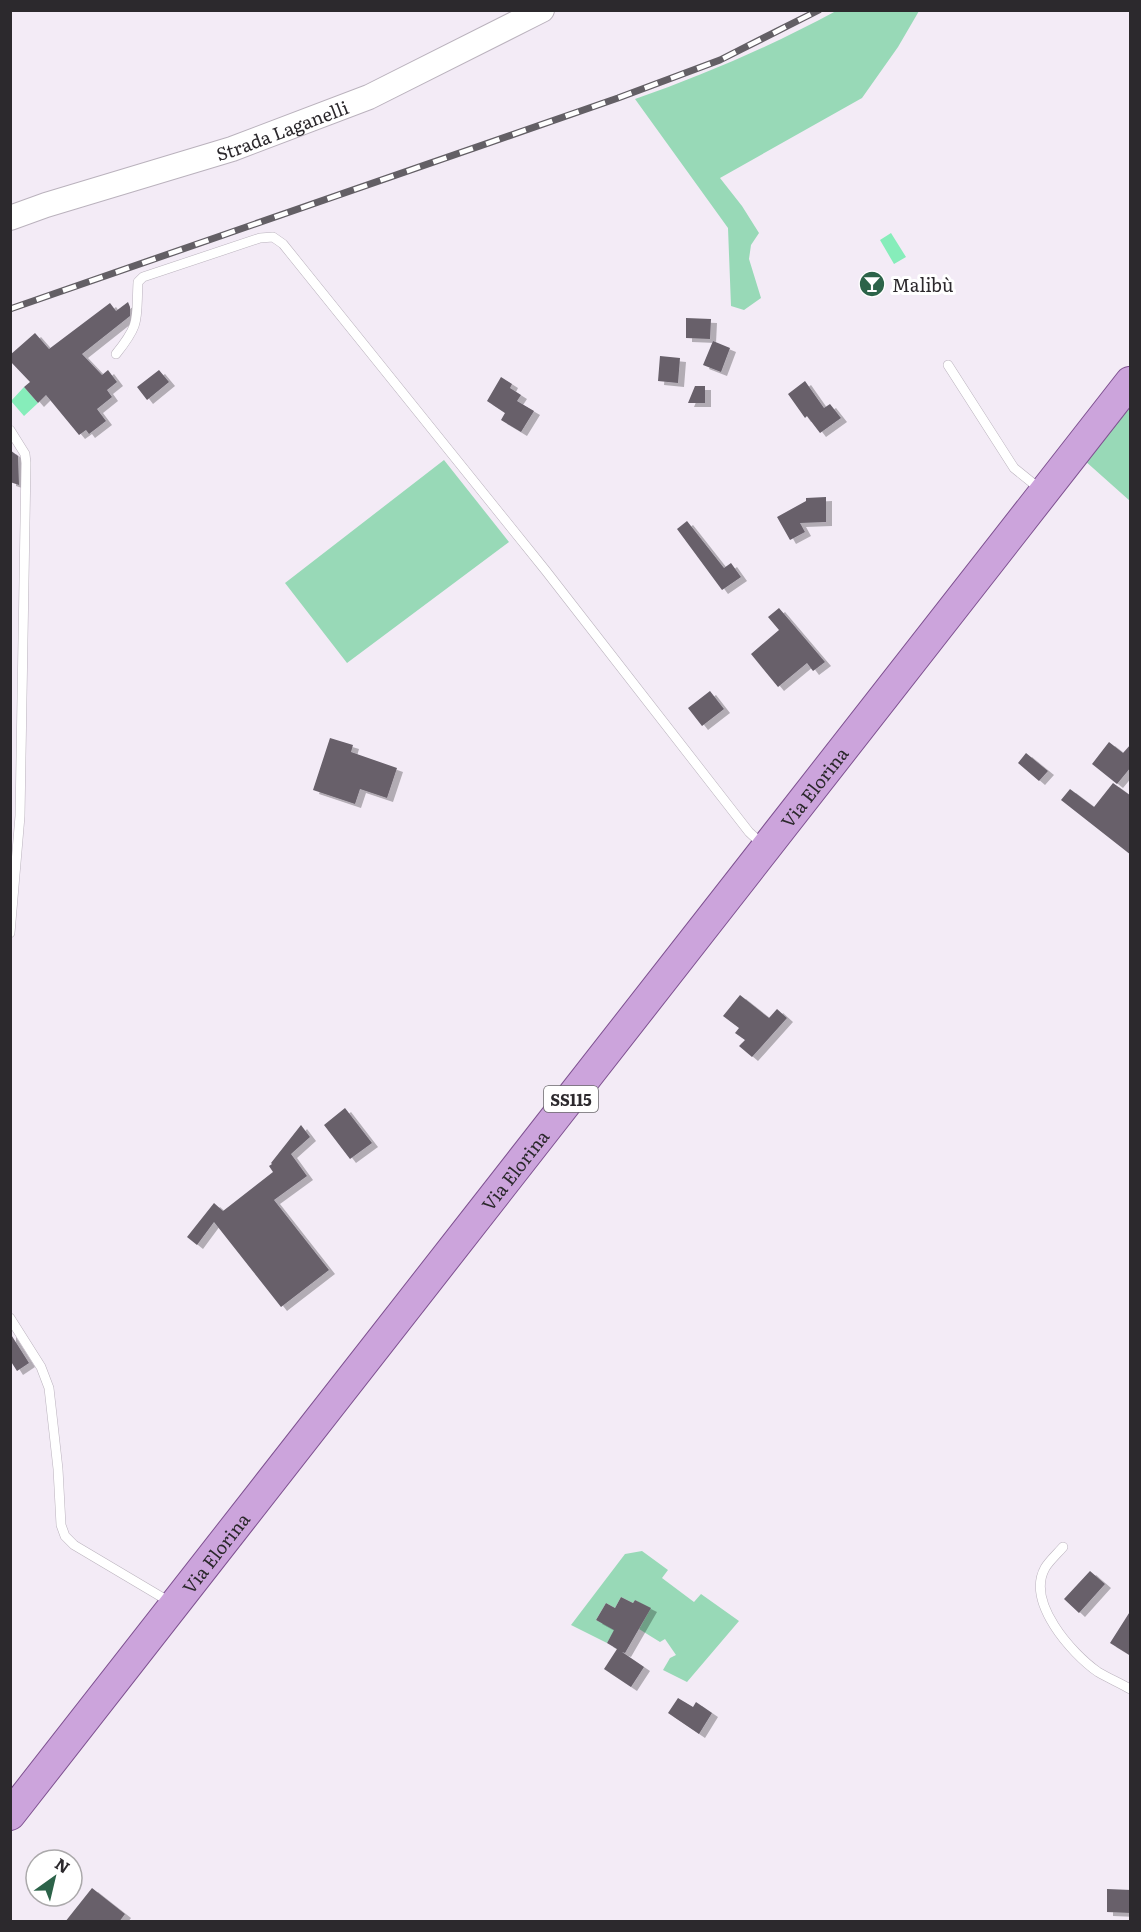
<svg xmlns="http://www.w3.org/2000/svg" width="1141" height="1932" font-family="Literata,serif">
  <style>
    .green { fill: #98d9b7 }
    .water { fill: #86edba }
    .building { fill: #67606a; filter: url(#shadow) }
    .lines { fill: none; stroke-linecap: round; stroke-linejoin: round }
    .service-casing { stroke: #bab2bd; stroke-width: 10 }
    .tertiary-casing { stroke: #bab2bd; stroke-width: 26 }
    .primary-casing { stroke: #7e5190; stroke-width: 32 }
    .service { stroke: #fff; stroke-width: 9 }
    .tertiary { stroke: #fff; stroke-width: 24 }
    .primary { stroke: #cca4dc; stroke-width: 30 }
    .rail-casing { stroke: #635f65; stroke-width: 7 }
    .rail { stroke: #fff; stroke-width: 4.5; stroke-dasharray: 14; stroke-linecap: butt }
    .labels { text-anchor: middle; dominant-baseline: central; stroke-width: 6; stroke-linejoin: round; paint-order: stroke }
    .shield { fill: #fff; stroke: #6b696c; stroke-width: 1.5 }
    .shield-label { font-size: 16px; font-weight: bold; fill: #2c292d }
    .street-label { font-size: 18px; fill: #2c292d; stroke: #fff }
    .poi-label { font-size: 18px; fill: #2c292d; stroke: #fff; text-anchor: start }
  </style>
  <defs>
    <filter id="shadow"><feDropShadow dx="6" dy="4" stdDeviation="0" flood-color="#0004"/></filter>
  </defs>
  <rect width="100%" height="100%" fill="#f3ebf6"/>
  <!-- green -->
  <path class="green" d="M836,11H919L898,47L862,98L720,178L742,206L759,233L751,245L749,259L761,298L744,310L731,306L728,228L635,99C704,75 771,46 836,11Z
    M1130,401V501L1084,460Z
    M444,460L509,542L347,663L285,583Z
    M642,1551L668,1570L662,1578L694,1602L701,1594L739,1621L687,1682L663,1670L670,1658L676,1655L665,1639L660,1642L639,1629L650,1609L635,1600L633,1603L621,1597L615,1608L606,1603L596,1620L606,1625L616,1628L607,1643L571,1625L625,1554Z"/>
  <!-- water -->
  <path class="water" d="M891,233L906,257L894,264L880,240Z
    M24,387L38,403L24,416L11,401Z"/>
  <!-- building -->
  <path class="building" d="M128,302L130,307V316L82,354L102,375L108,370L117,382L107,390L112,397L97,409L106,421L89,434L86,430L79,435L46,395L38,403L24,387L30,382L10,361V355L35,333L49,349L110,303L116,311Z
    M686,318L711,319L710,339L686,338Z
    M713,341L730,348L721,372L703,365Z
    M660,356L680,358L678,383L658,381Z
    M159,370L169,382L147,400L137,387Z
    M501,377L512,384L510,388L521,395L517,401L534,411L521,432L501,420L505,413L487,401Z
    M805,381L824,408L830,404L841,418L820,433L807,416L805,418L788,394Z
    M695,386H705V403H688Z
    M10,450L18,456L19,485L10,482Z
    M826,497V522L800,523L805,532L790,540L777,517L806,501V498Z
    M687,521L724,568L731,563L741,577L722,590L677,529Z
    M779,608L825,662L813,671L807,663L778,687L751,654L779,630L768,617Z
    M710,691L724,709L702,726L688,708Z
    M330,738L353,745L351,752L397,768L387,798L360,789L355,804L313,790Z
    M1109,742L1123,753L1131,744V767L1117,784L1092,764Z
    M1026,753L1048,771L1039,781L1018,763Z
    M1113,783L1131,796V855L1061,800L1070,789L1094,807Z
    M740,995L769,1018L777,1009L787,1018L752,1057L739,1046L745,1040L735,1033L739,1028L723,1016Z
    M345,1108L372,1143L350,1159L324,1125Z
    M301,1125L310,1137L291,1154L307,1176L274,1200L329,1270L281,1307L214,1222L197,1245L187,1237L214,1203L223,1211L273,1172L269,1166L272,1164L271,1163Z
    M10,1333L29,1363L17,1371L10,1360Z
    M1090,1571L1105,1584L1079,1613L1064,1599Z
    M621,1597L633,1603L635,1600L651,1608L625,1653L622,1652L644,1667L631,1687L604,1669L617,1649L607,1643L614,1630L596,1620L606,1603L615,1608Z
    M1131,1610V1656L1110,1643Z
    M678,1698L693,1707L696,1702L712,1713L699,1734L668,1713Z
    M92,1888L125,1914L119,1922H65Z
    M1107,1889L1131,1890V1913L1107,1912Z"/>
  <g class="lines">
    <!-- service casing -->
    <g class="service-casing">
      <path id="service" d="M116,354C141,323 136,320 138,282L143,277L260,238L273,237L283,244L546,571L749,832L763,845
        M948,365L1014,468L1040,489
        M10,430L25,454L26,463L20,816L10,933
        M10,1318L41,1367L49,1388L58,1469L61,1525L65,1536L74,1545L170,1602
        M1063,1547C1057,1554 1049,1561 1045,1568C1026,1602 1071,1653 1098,1672C1108,1678 1120,1683 1130,1689"/>
    </g>
    <!-- tertiary casing -->
    <g class="tertiary-casing">
      <g id="tertiary">
        <path id="s1" d="M10,218L46,205L232,149L369,97L542,10"/>
      </g>
    </g>
    <!-- primary casing -->
    <g class="primary-casing">
      <g id="primary">
        <path id="s2" d="M10,1815L1130,382"/>
      </g>
    </g>
    <!-- service -->
    <use href="#service" class="service"/>
    <!-- tertiary -->
    <use href="#tertiary" class="tertiary"/>
    <!-- primary -->
    <use href="#primary" class="primary"/>
    <!-- rail casing -->
    <g class="rail-casing">
      <path id="rail" d="M10,309L618,98L720,60L819,10"/>
    </g>
    <!-- rail -->
    <use href="#rail" class="rail"/>
  </g>
  <!-- icons -->
  <defs>
    <g id="bar-disc" transform="scale(1.35)"><circle r="9.5" fill="#2c6349" stroke="#fff"/><path d="M-6-5H6L.8 .8V4.5H3.5V6h-7V4.5H-.8V.8Z" fill="#fff"/></g>
  </defs>
  <g fill-rule="evenodd">
    <use href="#bar-disc" x="872" y="284"/>
  </g>
  <g class="labels">
    <!-- shield labels -->
    <rect class="shield" x="544" y="1086" width="54" height="26" rx="4.5"/>
    <g class="shield-label">
      <text x="571" y="1099">SS115</text>
    </g>
    <!-- street labels -->
    <g class="street-label">
      <text stroke="none"><textPath href="#s1" startOffset="286">Strada Laganelli</textPath></text>
      <text stroke="none"><textPath href="#s2" startOffset="1305">Via Elorina</textPath></text>
      <text stroke="none"><textPath href="#s2" startOffset="819">Via Elorina</textPath></text>
      <text stroke="none"><textPath href="#s2" startOffset="333">Via Elorina</textPath></text>
    </g>
    <!-- poi labels -->
    <g class="poi-label">
      <text x="892" y="284">Malibù</text>
    </g>
  </g>
  <!-- border -->
  <rect width="1141" height="1932" fill="none" stroke="#2c292d" stroke-width="24"/>
  <!-- north arrow -->
  <g transform="translate(54 1878) rotate(34)"><circle r="28" fill="#ffffff" stroke="#aba9ab" stroke-width="1.5"/>
  <path d="M0-4.5L10 22L0 15L-10 22Z" fill="#2c6349"/>
  <text y="-9" font-size="16" font-weight="bold" text-anchor="middle" fill="#2c292d">N</text>
  </g>
</svg>
